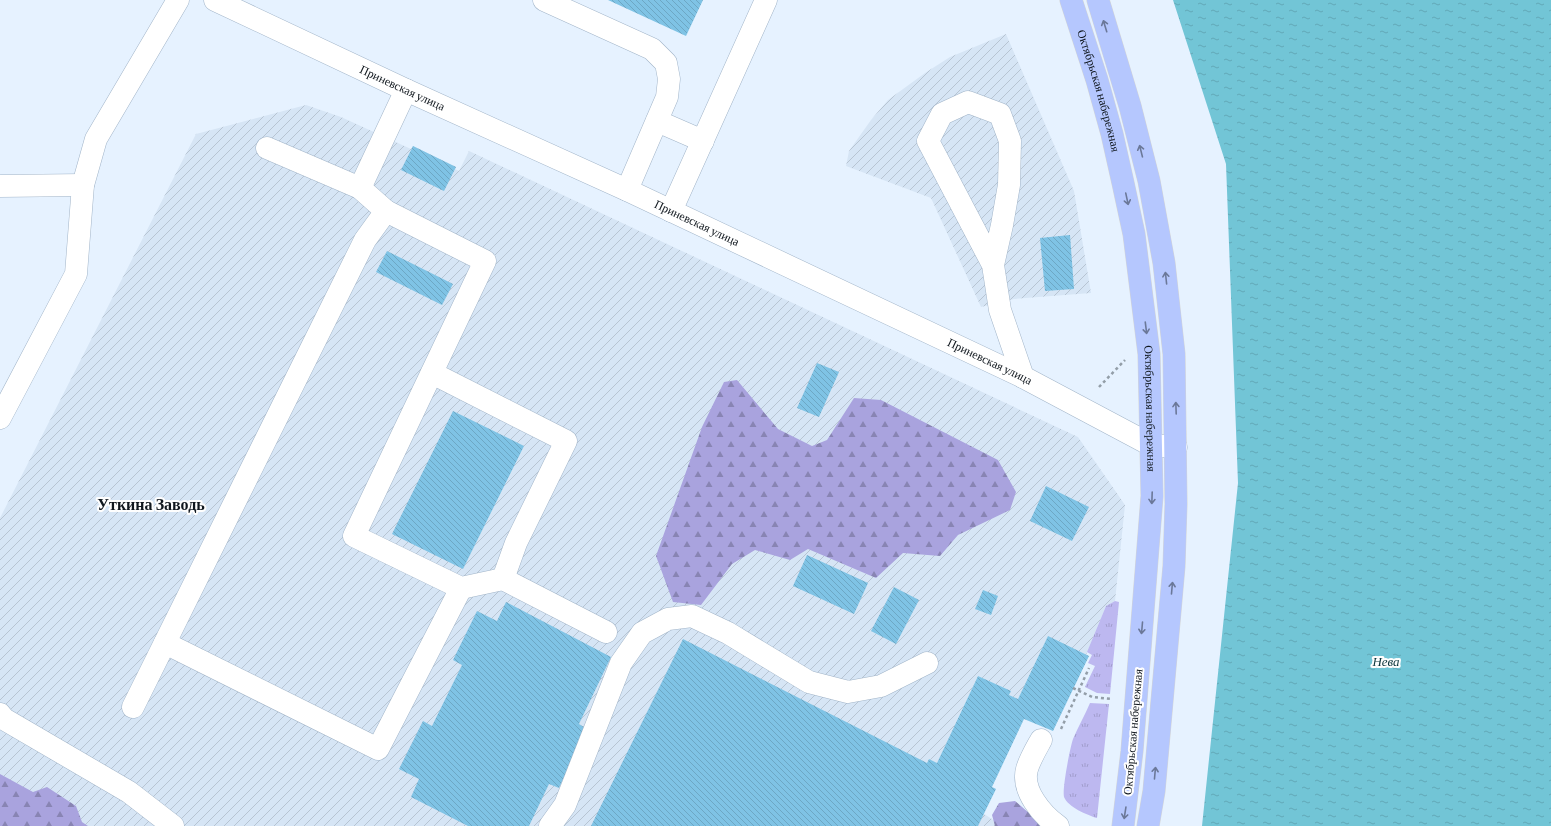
<svg xmlns="http://www.w3.org/2000/svg" width="1551" height="826" font-family="'Crimson Pro',serif">
  <style>
    .industrial { fill: url(#industrial-furrows) }
    .grass { fill: url(#grass-tufts) }
    .forest { fill: url(#forest-firs) }
    .water { fill: url(#water-ripples) }
    .building { fill: url(#building-back-hatch) }
    .lines { fill: none; stroke-linecap: round; stroke-linejoin: round }
    .minor-casing { stroke: #a2b5c9; stroke-width: 23 }
    .major-casing { stroke: #d4d5d6; stroke-width: 23 }
    .path { stroke: #939ea8; stroke-width: 2.5; stroke-dasharray: 3 3; stroke-linecap: butt }
    .minor { stroke: #fff; stroke-width: 22 }
    .major { stroke: #b5c7fe; stroke-width: 22 }
    .oneway { stroke: #6b7899 }
    .labels { text-anchor: middle; dominant-baseline: central; stroke-width: 4; stroke-linejoin: round; paint-order: stroke }
    .street-label { font-size: 12px; fill: #10171e; stroke: #fefefe }
    .water-label { font-size: 13px; font-style: italic; fill: #0d363d; stroke: #fefefe }
    .district-label { font-size: 16px; font-weight: bold; fill: #10171e; stroke: #fefefe }
  </style>
  <defs>
    <pattern id="industrial-furrows" width="10" height="10" patternUnits="userSpaceOnUse"><rect width="10" height="10" fill="#d6e5f5"/><path d="M-1 1l2-2M0 10L10 0M9 11l2-2" fill="none" stroke="#b7c4d2"/></pattern>
    <pattern id="grass-tufts" width="24" height="20" patternUnits="userSpaceOnUse"><rect width="24" height="20" fill="#bdb8f0"/><path d="M3 7l-1-3M5 7V3M7 7l1-3M15 17l-1-3M17 17v-4M19 17l1-3" fill="none" stroke="#a19dcd"/></pattern>
    <pattern id="forest-firs" width="22" height="20" patternUnits="userSpaceOnUse"><rect width="22" height="20" fill="#a9a3de"/><path d="M5 1l3.5 6h-7zM16 11l3.5 6h-7z" fill="#8884b3"/></pattern>
    <pattern id="water-ripples" width="26" height="14" patternUnits="userSpaceOnUse"><rect width="26" height="14" fill="#72c5d6"/><path d="M2 4q2-2 4 0t4 0M15 11q2-2 4 0t4 0" fill="none" stroke="#62a8b7"/></pattern>
    <pattern id="building-back-hatch" width="6" height="6" patternUnits="userSpaceOnUse"><rect width="6" height="6" fill="#7fc3e5"/><path d="M-1 5l2 2M0 0l6 6M5-1l2 2" fill="none" stroke="#6da7c4"/></pattern>
  </defs>
  <rect width="100%" height="100%" fill="#e6f2ff"/>
  <!-- industrial -->
  <path class="industrial" d="M1006,34L1074,191L1091,293L1014,299L981,307L931,198L846,166L849,151L871,120L888,100L925,73L950,57Z
    M306,105L341,117L411,149L413,146L456,167L455,169L459,171L469,151L1078,437L1125,505L1115,601L1106,606L1086,655L1048,637L1018,699L1009,695L1010,691L978,676L937,763L929,759L918,782L984,814L1003,826H0V518L196,134Z"/>
  <!-- grass -->
  <path class="grass" d="M1115,601L1119,602L1110,694L1097,693L1085,687L1095,666L1088,663L1092,655L1087,652L1106,606Z
    M1090,703L1109,704L1097,818C1087,815 1068,807 1064,797C1062,789 1070,748 1073,739C1078,727 1085,715 1090,703Z"/>
  <!-- forest -->
  <path class="forest" d="M737,380L778,429L812,446L827,440L854,398L881,400L998,460L1016,492L1010,510L958,535L940,556L903,553L876,578L808,549L790,560L755,550L732,564L701,605L673,602L656,556L702,427L724,382Z
    M0,774L33,792L47,787L76,806L82,822L88,826H0Z
    M1015,801L1044,826H995L992,815L999,803Z"/>
  <!-- water -->
  <path class="water" d="M1173,0H1551V826H1202L1238,483L1226,164Z"/>
  <!-- building -->
  <path class="building" d="M608,0H703L686,36Z
    M413,146L456,167L444,191L401,170Z
    M1070,235L1074,289L1045,291L1040,238Z
    M387,251L453,284L442,305L376,272Z
    M817,363L839,372L819,417L797,408Z
    M453,411L524,446L463,569L392,534Z
    M1046,486L1089,507L1072,541L1030,521Z
    M807,555L868,583L854,614L793,586Z
    M894,587L919,600L896,644L871,631Z
    M983,590L998,596L991,615L975,609Z
    M506,602L611,657L579,724L587,729L559,788L549,784L529,826H468L411,797L419,779L399,769L423,721L432,726L462,665L453,660L477,611L497,621Z
    M1048,636L1089,656L1053,731L1024,719L992,787L996,789L978,826H591L683,639L927,763L929,759L937,763L978,676L1011,691L1009,695L1018,699Z"/>
  <g class="lines">
    <!-- minor casing -->
    <g class="minor-casing">
      <g id="minor">
        <path id="s1" d="M215,0L406,90L627,190L1023,377L1151,445L1176,447"/>
        <path d="M544,0L652,49L666,63L669,79L667,97L627,190"/>
        <path d="M657,121L703,141"/>
        <path d="M267,148L360,188L386,211L485,261L354,536L461,588L503,579L606,632"/>
        <path d="M0,186L83,185"/>
        <path d="M360,188L406,90"/>
        <path d="M671,211L766,0"/>
        <path d="M993,265L1002,225L1009,185L1010,141L1000,114L968,102L942,114L928,141L993,265L1000,310L1023,377"/>
        <path d="M432,373L566,441L516,543L503,579"/>
        <path d="M0,418L76,274L83,185L96,139L178,0"/>
        <path d="M165,643L378,749L461,588"/>
        <path d="M133,707L365,240L386,211"/>
        <path d="M0,714L4,719L129,792L173,826"/>
        <path d="M1041,740C1036,749 1030,759 1027,769C1021,790 1042,815 1058,826"/>
        <path d="M550,826L565,805L621,663L642,633L668,619L692,616L728,633L809,682L848,692L881,686L927,663"/>
      </g>
    </g>
    <!-- major casing -->
    <g class="major-casing">
      <g id="major">
        <path id="s2" d="M1071,0L1097,80L1112,134L1123,183L1134,234L1149,354L1152,496L1132,751L1123,826"/>
        <path d="M1098,0L1130,106L1149,181L1164,263L1174,354L1176,504L1174,566L1154,791L1148,826"/>
      </g>
    </g>
    <!-- path -->
    <path class="path" d="M1099,387L1125,360
      M1073,688L1092,697L1112,699
      M1061,729L1089,668"/>
    <!-- minor -->
    <use href="#minor" class="minor"/>
    <!-- major -->
    <use href="#major" class="major"/>
  </g>
  <!-- one-way arrows -->
  <defs><path id="oneway-shaft" d="M-6 0H5M1.5-3L5.5 0L1.5 3" fill="none" stroke-width="1.6" stroke-linecap="round" stroke-linejoin="round"/></defs>
  <g class="oneway">
    <use href="#oneway-shaft" transform="translate(1105 26) rotate(-107)"/>
    <use href="#oneway-shaft" transform="translate(1141 151) rotate(-104)"/>
    <use href="#oneway-shaft" transform="translate(1127 199) rotate(78)"/>
    <use href="#oneway-shaft" transform="translate(1166 278) rotate(-96)"/>
    <use href="#oneway-shaft" transform="translate(1146 328) rotate(83)"/>
    <use href="#oneway-shaft" transform="translate(1176 408) rotate(-92)"/>
    <use href="#oneway-shaft" transform="translate(1152 498) rotate(92)"/>
    <use href="#oneway-shaft" transform="translate(1172 588) rotate(-85)"/>
    <use href="#oneway-shaft" transform="translate(1142 628) rotate(95)"/>
    <use href="#oneway-shaft" transform="translate(1155 773) rotate(-85)"/>
    <use href="#oneway-shaft" transform="translate(1125 813) rotate(99)"/>
  </g>
  <g class="labels">
    <!-- street labels -->
    <g class="street-label">
      <text stroke="none"><textPath href="#s1" startOffset="207">Приневская улица</textPath></text>
      <text stroke="none"><textPath href="#s2" startOffset="95">Октябрьская набережная</textPath></text>
      <text stroke="none"><textPath href="#s1" startOffset="531">Приневская улица</textPath></text>
      <text stroke="none"><textPath href="#s1" startOffset="855">Приневская улица</textPath></text>
      <text stroke="none"><textPath href="#s2" startOffset="418">Октябрьская набережная</textPath></text>
      <text transform="translate(1133 732) rotate(-85)">Октябрьская набережная</text>
    </g>
    <!-- water labels -->
    <g class="water-label">
      <text x="1386" y="661">Нева</text>
    </g>
    <!-- district labels -->
    <g class="district-label">
      <text x="151" y="504">Уткина Заводь</text>
    </g>
  </g>
</svg>
